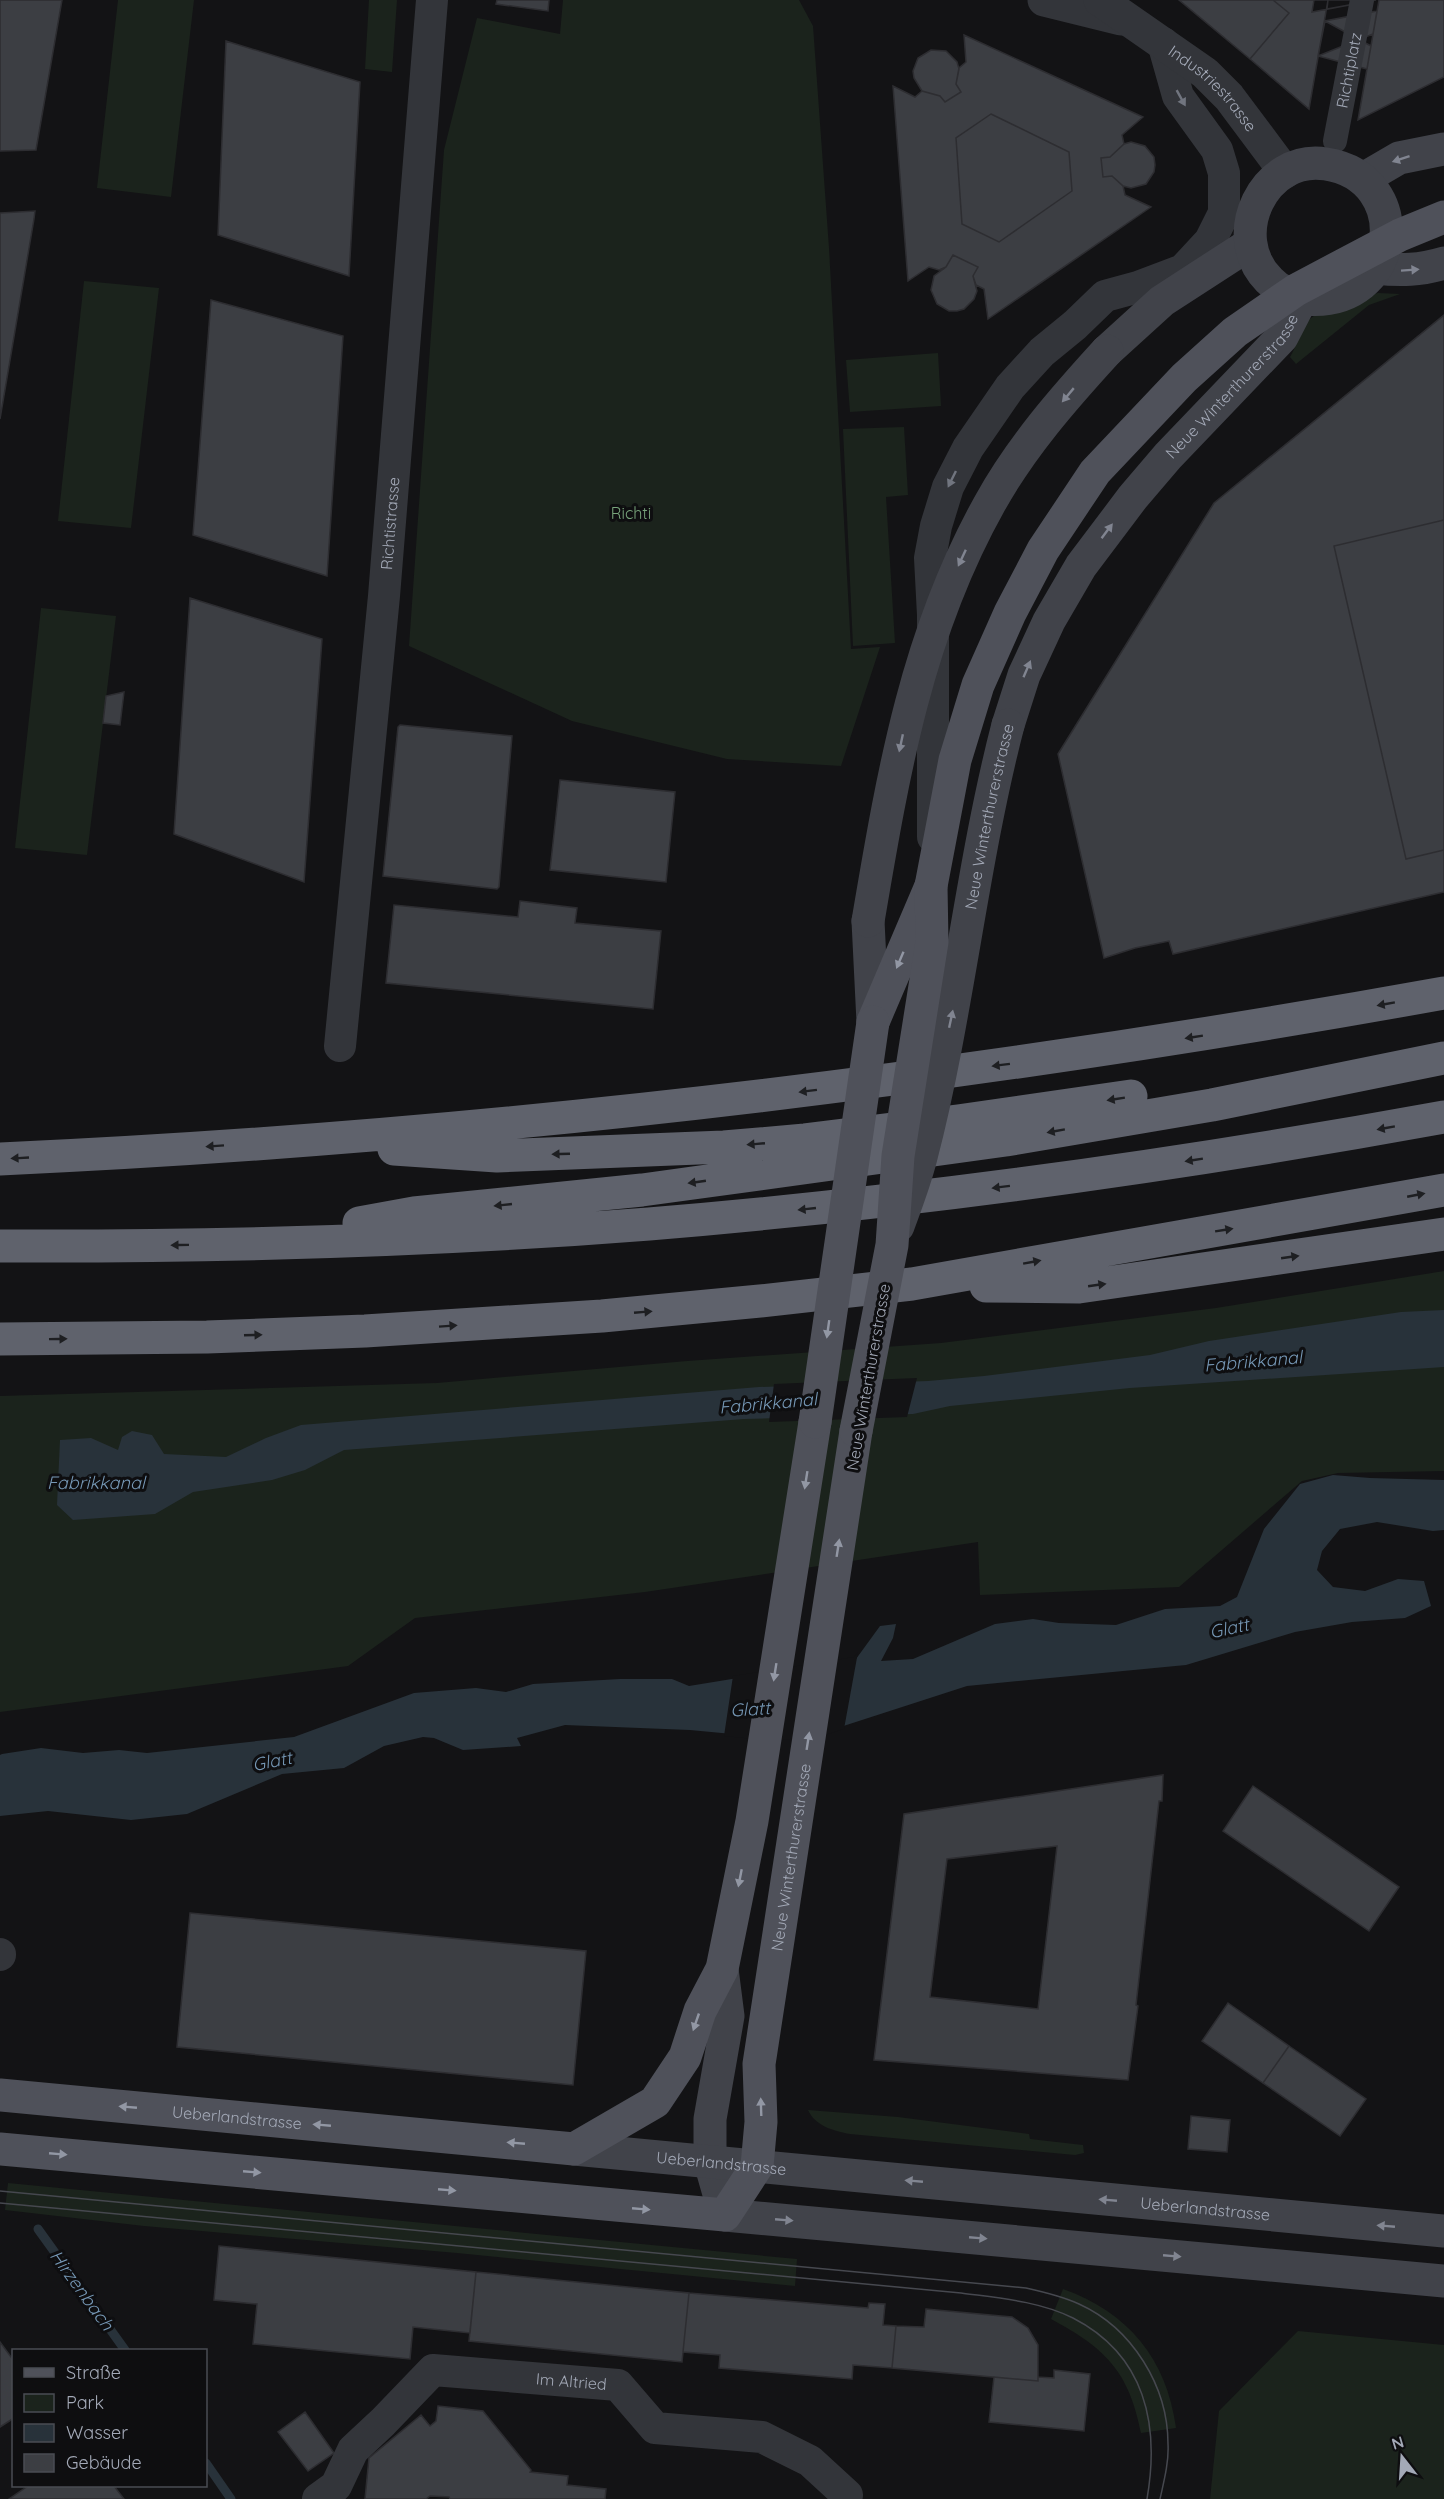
<svg xmlns="http://www.w3.org/2000/svg" width="1444" height="2499" font-family="Quicksand,sans-serif">
  <style>
    .green { fill: #1b231c }
    .water { fill: #28323a }
    .pier { fill: #131315 }
    .lines { fill: none; stroke-linecap: round; stroke-linejoin: round }
    .stream { stroke: #28323a; stroke-width: 9 }
    .building { fill: #3c3e43; stroke: #2d2d31; stroke-width: 1.5; fill-rule: evenodd }
    .pedestrian { stroke: #33353a; stroke-width: 24 }
    .minor { stroke: #33353a; stroke-width: 32 }
    .tertiary { stroke: #33353a; stroke-width: 33 }
    .secondary { stroke: #41434a; stroke-width: 33 }
    .primary { stroke: #4f515a; stroke-width: 33 }
    .motorway { stroke: #5f626c; stroke-width: 33 }
    .tram { stroke: #46484f; stroke-width: 1.5 }
    .secondary-bridge { stroke: #41434a; stroke-width: 33 }
    .primary-bridge { stroke: #4f515a; stroke-width: 33 }
    .oneway { fill: #71757f }
    .oneway2 { fill: #818591 }
    .oneway3 { fill: #9297a4 }
    .oneway4 { fill: #1e1f22 }
    .labels { text-anchor: middle; dominant-baseline: central; stroke-width: 6; stroke-linejoin: round; paint-order: stroke }
    .street-label { font-size: 16px; fill: #a3a9b7; stroke: #0e0e10 }
    .park-label { font-size: 16px; fill: #78a47b; stroke: #0e0e10 }
    .water-label { font-size: 18px; font-style: italic; fill: #7698b6; stroke: #0e0e10 }
  </style>
  <rect width="100%" height="100%" fill="#131315"/>
  <!-- green -->
  <path class="green" d="M118,0H194L171,197L97,188Z
    M369,0H397L392,72L365,69Z
    M563,0H799L813,26L829,248L851,649L880,647L841,766L727,759L572,721L409,646L444,150L477,18L560,34Z
    M84,281L159,288L131,528L58,521Z
    M1378,293L1400,294L1369,305L1296,364L1290,357C1297,346 1299,332 1307,322C1317,309 1361,296 1378,293Z
    M938,353L941,406L850,412L846,360Z
    M904,427L908,495L886,497L895,643L853,646L843,429Z
    M41,608L116,616L87,855L15,848Z
    M1444,1271V1471L1338,1473L1302,1481L1179,1587L980,1595L978,1542L645,1592L415,1618L348,1666L0,1712V1396L437,1383L687,1361L941,1343L1216,1308Z
    M808,2110L898,2117L1029,2134L1030,2139L1083,2145L1084,2153L1075,2155L850,2134C834,2131 815,2126 808,2110Z
    M8,2183L797,2259L795,2286L457,2253L144,2226L5,2210Z
    M1063,2289C1128,2312 1167,2359 1176,2428L1141,2433C1129,2371 1105,2348 1051,2319Z
    M1298,2331L1444,2345V2499H1210L1219,2411Z"/>
  <!-- water -->
  <path class="water" d="M1444,1310V1367L1130,1388L950,1406L913,1414L744,1419L344,1450L305,1470L272,1480L193,1492L155,1514L73,1520L57,1505L60,1440L91,1438L118,1450L122,1437L132,1431L152,1435L164,1454L226,1457L266,1438L301,1425L759,1387L928,1381L984,1376L1150,1355L1209,1341L1401,1312Z
    M1333,1475L1370,1478L1444,1480V1530L1433,1531L1377,1522L1340,1529L1322,1551L1317,1570L1333,1587L1365,1591L1398,1579L1424,1581L1431,1606L1405,1618L1352,1622L1295,1632L1186,1665L967,1686L828,1731L775,1738L690,1730L565,1725L517,1738L521,1746L463,1750L434,1738L423,1737L384,1746L344,1768L282,1774L187,1814L131,1820L48,1811L0,1816V1755L2,1754L41,1748L83,1753L119,1750L147,1753L294,1737L414,1693L476,1688L506,1692L533,1684L620,1679H672L689,1686L856,1659L880,1626L896,1624L893,1638L881,1661L913,1659L995,1624L1033,1619L1059,1623L1116,1625L1165,1609L1220,1606L1237,1597L1264,1529L1300,1484Z"/>
  <!-- pier -->
  <path class="pier" d="M917,1378L907,1417L769,1422L774,1384Z
    M858,1652L844,1729L828,1734L775,1741L724,1736L733,1676L854,1657Z"/>
  <g class="lines">
    <!-- stream -->
    <path class="stream" d="M38,2229L125,2350
      M206,2463L231,2499"/>
  </g>
  <!-- building -->
  <path class="building" d="M0,0H62L36,150L0,151Z
    M497,0H549L548,11L496,4Z
    M1179,0H1273L1289,13L1250,59Z
    M1273,0H1328L1309,109L1250,59L1289,13Z
    M1314,0H1376L1312,12Z
    M1328,0H1376L1327,9Z
    M1379,0H1444V77L1358,120Z
    M1377,11L1373,34L1318,56L1325,21Z
    M1325,21L1371,46L1367,69L1318,56Z
    M964,35L1143,117L1122,135L1124,144L1110,157L1101,158L1103,177L1112,176L1123,186L1125,195L1151,207L988,319L984,289L976,285L973,276L978,267L953,255L946,267L939,270L929,267L908,281L893,86L915,97L922,91L940,96L945,102L961,92L956,84L959,68L966,62ZM991,114L1069,152L1072,191L999,242L962,224L956,138Z
    M226,41L360,82L349,276L218,235Z
    M931,50L946,51L957,62L959,69L956,84L961,92L945,102L940,96L922,91L914,78L913,71L918,58Z
    M991,114L1069,152L1072,191L999,242L962,224L956,138Z
    M1131,142L1145,146L1154,157L1155,165L1154,172L1146,184L1131,188L1123,186L1112,176L1103,177L1101,158L1110,157L1124,144Z
    M35,211L34,219L0,419V213Z
    M953,255L978,267L973,276L977,291L974,299L964,309L957,311H949L937,304L931,290L934,276L946,267Z
    M211,300L343,336L327,576L193,535Z
    M1444,315V520L1334,546L1406,859L1444,850V892L1173,954L1169,941L1135,948L1104,958L1058,754L1214,503Z
    M1444,520V850L1406,859L1334,546Z
    M190,598L322,639L304,882L174,834Z
    M124,692L120,725L103,723L106,696Z
    M400,725L512,736L499,887L497,889L383,876L398,727Z
    M560,780L675,792L666,882L550,870Z
    M520,901L577,908L575,923L661,931L653,1009L386,983L394,905L518,917Z
    M1163,1775L1162,1801H1159L1136,2005L1138,2006L1128,2080L874,2060L904,1814ZM1057,1846L1038,2009L930,1997L947,1859Z
    M1253,1786L1399,1887L1369,1931L1223,1831Z
    M190,1913L586,1951L573,2085L177,2047Z
    M1228,2003L1289,2046L1263,2083L1202,2041Z
    M1289,2046L1366,2099L1340,2136L1263,2083Z
    M1191,2116L1230,2120L1227,2152L1188,2149Z
    M219,2246L476,2272L470,2333L413,2327L410,2359L253,2344L257,2304L214,2300Z
    M476,2272L689,2293L682,2362L469,2341Z
    M689,2293L868,2308L869,2303L885,2304L883,2325L896,2326L892,2368L853,2365L852,2379L719,2368L720,2355L683,2352Z
    M926,2309L1012,2317L1028,2328L1038,2345V2381L892,2368L896,2326L924,2327Z
    M0,2342L14,2361V2418L0,2427Z
    M1054,2370L1090,2374L1084,2431L989,2422L994,2377L1038,2381V2377L1054,2378Z
    M438,2406L483,2411L531,2470L530,2472L568,2476L567,2485L606,2489L605,2499H450L449,2497L430,2496L426,2499H365L369,2458L421,2415L430,2426L436,2421Z
    M305,2412L334,2453L308,2471L278,2432Z
    M28,2486H114L124,2499H9Z"/>
  <g class="lines">
    <!-- pedestrian -->
    <path class="pedestrian" id="s1" d="M1335,141L1362,0"/>
    <!-- minor -->
    <g class="minor">
      <path d="M933,837V615L930,558L936,526L948,487L968,448L1010,387L1042,352L1075,325L1105,296L1138,287L1183,270L1210,241L1224,213V173L1217,150L1178,96L1163,43"/>
      <path id="s2" d="M340,1046L384,596L432,0"/>
      <path d="M0,1954V1955"/>
      <path id="s3" d="M318,2499L336,2486L353,2450L383,2422L433,2370L618,2385L655,2428L762,2437L810,2461L847,2495"/>
    </g>
    <!-- tertiary -->
    <g class="tertiary">
      <path d="M1044,0L1121,19"/>
      <path id="s4" d="M1100,0L1205,73L1229,97L1285,172"/>
    </g>
    <!-- secondary -->
    <g class="secondary">
      <path d="M1363,179L1399,158L1444,149"/>
      <path d="M1376,268C1401,271 1420,270 1444,263"/>
      <path d="M1107,351L1162,301L1250,244"/>
      <path id="s5" d="M1008,725L1024,675L1049,621L1081,566L1133,497L1168,456L1282,337L1298,306L1305,299C1402,308 1416,178 1326,164C1264,154 1225,236 1269,280C1279,291 1292,295 1305,299"/>
      <path d="M868,921L873,1022"/>
      <path d="M722,1969L728,2016L710,2119V2162L725,2215L1444,2281"/>
      <path id="s6" d="M574,2149L1444,2231"/>
    </g>
    <!-- primary -->
    <g class="primary">
      <path d="M873,1022L931,886"/>
      <path id="s7" d="M0,2095L574,2149L655,2102L685,2057L700,2011L722,1969L752,1821L815,1422"/>
      <path id="s8" d="M0,2149L725,2215L757,2166L761,2122L759,2064L856,1431"/>
    </g>
    <!-- motorway -->
    <path class="motorway" d="M394,1149L497,1156L724,1147L805,1140L959,1121L1131,1096
      M0,1159C484,1137 967,1079 1444,993
      M359,1223L414,1213L642,1190L1006,1140L1212,1105L1444,1058
      M0,1246C216,1247 433,1241 649,1224C916,1202 1181,1165 1444,1117
      M986,1286L1079,1287L1444,1234
      M0,1339L207,1337L365,1331L602,1316L760,1301L912,1284L1444,1190"/>
    <!-- tram -->
    <path class="tram" d="M0,2191L1026,2288C1044,2292 1062,2296 1079,2304C1132,2328 1168,2386 1168,2444C1169,2462 1164,2481 1160,2499
      M0,2203L961,2293C998,2298 1039,2301 1073,2318C1145,2355 1160,2424 1147,2499"/>
    <!-- secondary-bridge -->
    <g class="secondary-bridge">
      <path d="M868,921C893,774 916,635 990,503C1021,447 1064,398 1107,351"/>
      <path id="s9" d="M898,1226C906,1204 915,1181 921,1157C958,1015 971,867 1008,725"/>
    </g>
    <!-- primary-bridge -->
    <path class="primary-bridge" d="M815,1422L873,1022
      M856,1431L892,1245L898,1156L932,942L931,886L955,760L978,685L1010,613L1043,550L1095,472L1184,378L1235,332L1296,290L1400,235L1444,217"/>
  </g>
  <!-- one-way arrows -->
  <defs><path id="oneway-solid" d="M-6-.8H1V-3.2L6.5 0L1 3.2V.8H-6Z" transform="scale(1.5)"/></defs>
  <g class="oneway">
    <use href="#oneway-solid" transform="translate(1181 98) rotate(61)"/>
    <use href="#oneway-solid" transform="translate(952 479) rotate(116)"/>
  </g>
  <g class="oneway2">
    <use href="#oneway-solid" transform="translate(1401 159) rotate(162)"/>
    <use href="#oneway-solid" transform="translate(1410 270) rotate(-4)"/>
    <use href="#oneway-solid" transform="translate(1068 395) rotate(130)"/>
    <use href="#oneway-solid" transform="translate(1107 531) rotate(-53)"/>
    <use href="#oneway-solid" transform="translate(962 558) rotate(115)"/>
    <use href="#oneway-solid" transform="translate(1027 669) rotate(-67)"/>
    <use href="#oneway-solid" transform="translate(901 743) rotate(102)"/>
    <use href="#oneway-solid" transform="translate(951 1019) rotate(-78)"/>
    <use href="#oneway-solid" transform="translate(914 2181) rotate(-175)"/>
    <use href="#oneway-solid" transform="translate(1108 2200) rotate(-175)"/>
    <use href="#oneway-solid" transform="translate(784 2220) rotate(5)"/>
    <use href="#oneway-solid" transform="translate(1386 2226) rotate(-175)"/>
    <use href="#oneway-solid" transform="translate(978 2238) rotate(5)"/>
    <use href="#oneway-solid" transform="translate(1172 2256) rotate(5)"/>
  </g>
  <g class="oneway3">
    <use href="#oneway-solid" transform="translate(900 960) rotate(113)"/>
    <use href="#oneway-solid" transform="translate(828 1329) rotate(98)"/>
    <use href="#oneway-solid" transform="translate(806 1480) rotate(99)"/>
    <use href="#oneway-solid" transform="translate(838 1548) rotate(-81)"/>
    <use href="#oneway-solid" transform="translate(775 1672) rotate(99)"/>
    <use href="#oneway-solid" transform="translate(808 1741) rotate(-81)"/>
    <use href="#oneway-solid" transform="translate(740 1878) rotate(101)"/>
    <use href="#oneway-solid" transform="translate(696 2022) rotate(109)"/>
    <use href="#oneway-solid" transform="translate(128 2107) rotate(-175)"/>
    <use href="#oneway-solid" transform="translate(761 2107) rotate(-92)"/>
    <use href="#oneway-solid" transform="translate(322 2125) rotate(-175)"/>
    <use href="#oneway-solid" transform="translate(516 2143) rotate(-175)"/>
    <use href="#oneway-solid" transform="translate(58 2154) rotate(5)"/>
    <use href="#oneway-solid" transform="translate(252 2172) rotate(5)"/>
    <use href="#oneway-solid" transform="translate(447 2190) rotate(5)"/>
    <use href="#oneway-solid" transform="translate(641 2209) rotate(5)"/>
  </g>
  <g class="oneway4">
    <use href="#oneway-solid" transform="translate(1386 1004) rotate(170)"/>
    <use href="#oneway-solid" transform="translate(1194 1037) rotate(171)"/>
    <use href="#oneway-solid" transform="translate(1001 1065) rotate(173)"/>
    <use href="#oneway-solid" transform="translate(808 1091) rotate(173)"/>
    <use href="#oneway-solid" transform="translate(1116 1099) rotate(171)"/>
    <use href="#oneway-solid" transform="translate(1386 1128) rotate(170)"/>
    <use href="#oneway-solid" transform="translate(1056 1131) rotate(170)"/>
    <use href="#oneway-solid" transform="translate(756 1144) rotate(175)"/>
    <use href="#oneway-solid" transform="translate(215 1146) rotate(176)"/>
    <use href="#oneway-solid" transform="translate(561 1154) rotate(178)"/>
    <use href="#oneway-solid" transform="translate(20 1158) rotate(177)"/>
    <use href="#oneway-solid" transform="translate(1194 1160) rotate(171)"/>
    <use href="#oneway-solid" transform="translate(697 1182) rotate(172)"/>
    <use href="#oneway-solid" transform="translate(1001 1187) rotate(173)"/>
    <use href="#oneway-solid" transform="translate(1416 1195) rotate(-11)"/>
    <use href="#oneway-solid" transform="translate(503 1205) rotate(174)"/>
    <use href="#oneway-solid" transform="translate(807 1209) rotate(174)"/>
    <use href="#oneway-solid" transform="translate(1224 1230) rotate(-9)"/>
    <use href="#oneway-solid" transform="translate(180 1245) rotate(179)"/>
    <use href="#oneway-solid" transform="translate(1290 1257) rotate(-8)"/>
    <use href="#oneway-solid" transform="translate(1032 1262) rotate(-10)"/>
    <use href="#oneway-solid" transform="translate(1097 1285) rotate(-8)"/>
    <use href="#oneway-solid" transform="translate(643 1312) rotate(-5)"/>
    <use href="#oneway-solid" transform="translate(448 1326) rotate(-4)"/>
    <use href="#oneway-solid" transform="translate(253 1335) rotate(-2)"/>
    <use href="#oneway-solid" transform="translate(58 1339) rotate(-1)"/>
  </g>
  <g class="labels">
    <!-- street labels -->
    <g class="street-label">
      <text stroke="none"><textPath href="#s1" startOffset="72">Richtiplatz</textPath></text>
      <text stroke="none"><textPath href="#s4" startOffset="144">Industriestrasse</textPath></text>
      <text stroke="none"><textPath href="#s5" startOffset="411">Neue Winterthurerstrasse</textPath></text>
      <text stroke="none"><textPath href="#s2" startOffset="525">Richtistrasse</textPath></text>
      <text stroke="none"><textPath href="#s9" startOffset="420">Neue Winterthurerstrasse</textPath></text>
      <text transform="translate(868 1377) rotate(-80)">Neue Winterthurerstrasse</text>
      <text stroke="none"><textPath href="#s8" startOffset="1098">Neue Winterthurerstrasse</textPath></text>
      <text stroke="none"><textPath href="#s7" startOffset="238">Ueberlandstrasse</textPath></text>
      <text stroke="none"><textPath href="#s6" startOffset="148">Ueberlandstrasse</textPath></text>
      <text stroke="none"><textPath href="#s6" startOffset="634">Ueberlandstrasse</textPath></text>
      <text stroke="none"><textPath href="#s3" startOffset="314">Im Altried</textPath></text>
    </g>
    <!-- park labels -->
    <g class="park-label">
      <text x="631" y="513">Richti</text>
    </g>
    <!-- water labels -->
    <g class="water-label">
      <text transform="translate(1253 1361) rotate(-5)">Fabrikkanal</text>
      <text transform="translate(768 1403) rotate(-5)">Fabrikkanal</text>
      <text x="96" y="1482">Fabrikkanal</text>
      <text transform="translate(1229 1628) rotate(-12)">Glatt</text>
      <text transform="translate(750 1709) rotate(-4)">Glatt</text>
      <text transform="translate(272 1761) rotate(-11)">Glatt</text>
      <text transform="translate(82 2290) rotate(54)">Hirzenbach</text>
    </g>
  </g>
  <!-- legend -->
  <rect x="12" y="2349" width="195" height="138" fill="#0e0e10" stroke="#4a4c53" stroke-width="1.5"/>
  <rect x="24" y="2368" width="30" height="9" fill="#4f515a" stroke="#4a4c53" stroke-width="1.5"/>
  <text x="66" y="2379" font-size="18" fill="#a3a9b7">Straße</text>
  <rect x="24" y="2394" width="30" height="18" fill="#1b231c" stroke="#4a4c53" stroke-width="1.5"/>
  <text x="66" y="2409" font-size="18" fill="#a3a9b7">Park</text>
  <rect x="24" y="2424" width="30" height="18" fill="#28323a" stroke="#4a4c53" stroke-width="1.5"/>
  <text x="66" y="2439" font-size="18" fill="#a3a9b7">Wasser</text>
  <rect x="24" y="2454" width="30" height="18" fill="#3c3e43" stroke="#4a4c53" stroke-width="1.5"/>
  <text x="66" y="2469" font-size="18" fill="#a3a9b7">Gebäude</text>
  <!-- north arrow -->
  <g transform="translate(1402 2457) rotate(343)" stroke="#0e0e10" stroke-width="4.5" paint-order="stroke">
  <path d="M0-4.5L10 22L0 15L-10 22Z" fill="#a3a9b7"/>
  <text y="-9" font-size="16" font-weight="bold" text-anchor="middle" fill="#a3a9b7">N</text>
  </g>
</svg>
